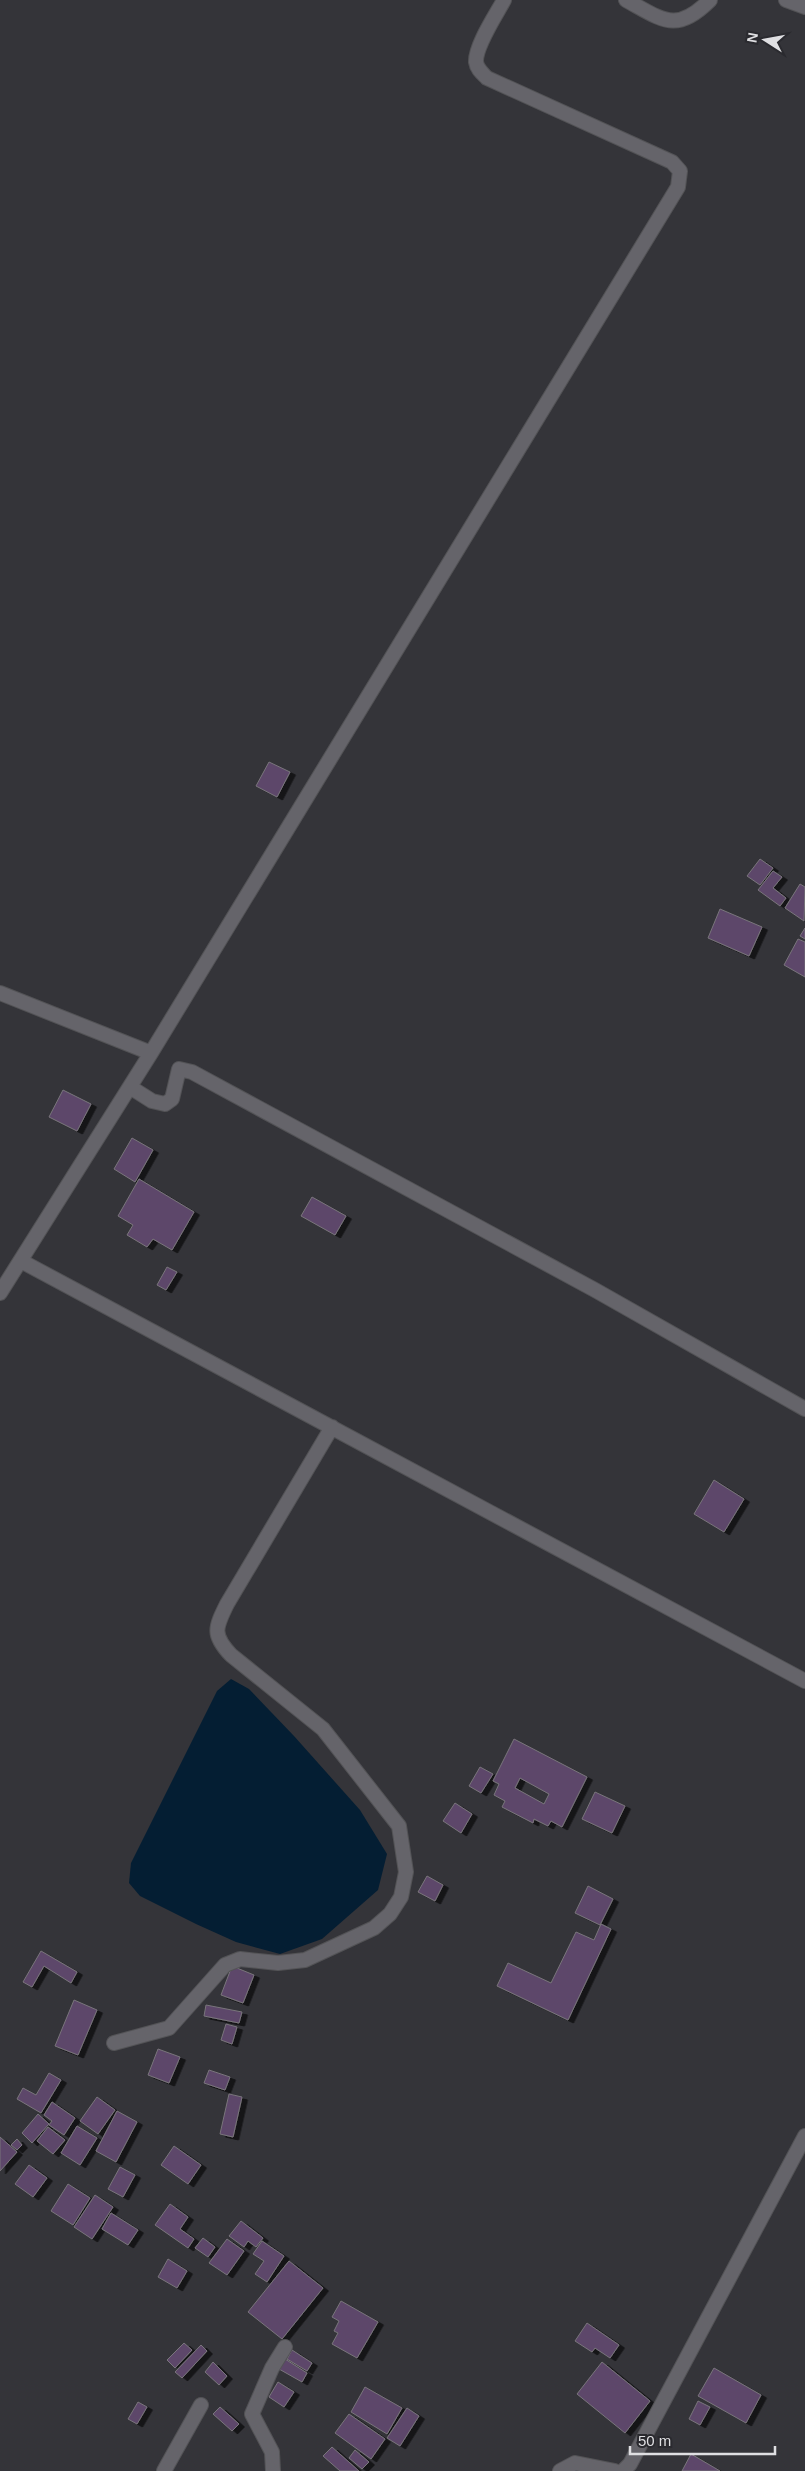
<svg xmlns="http://www.w3.org/2000/svg" width="805" height="2471" font-family="Helvetica,sans-serif">
  <style>
    .water { fill: #041e33 }
    .building { fill: #5d476b; stroke: #79757b; fill-rule: evenodd; filter: url(#shadow) }
    .lines { fill: none; stroke-linecap: round; stroke-linejoin: round }
    .minor-casing { stroke: #535356; stroke-width: 16 }
    .minor { stroke: #65646a; stroke-width: 14 }
  </style>
  <defs>
    <filter id="shadow"><feDropShadow dx="5.5" dy="3" stdDeviation="0" flood-color="#0009"/></filter>
  </defs>
  <rect width="100%" height="100%" fill="#343439"/>
  <!-- water -->
  <path class="water" d="M231,1679L249,1689L294,1736L360,1810L387,1854L378,1890L322,1939L280,1954L236,1942L196,1924L140,1896L129,1883L131,1863L217,1691Z"/>
  <!-- building -->
  <path class="building" d="M269,762L290,772L277,797L256,786Z
    M760,859L773,868L760,885L747,876Z
    M773,871L782,877L773,888L786,898L780,906L758,890Z
    M800,884L805,887L804,921L785,908Z
    M720,909L762,927L749,956L708,938Z
    M805,928V939L800,936Z
    M798,939L805,942V977L784,965Z
    M63,1090L91,1104L77,1131L49,1117Z
    M132,1138L153,1150L135,1182L114,1169Z
    M139,1179L194,1212L172,1250L153,1239L147,1247L127,1235L133,1225L118,1216Z
    M312,1197L346,1216L335,1235L301,1216Z
    M167,1267L177,1272L166,1290L157,1285Z
    M714,1480L744,1499L724,1532L694,1514Z
    M514,1739L587,1777L562,1827L551,1821L548,1826L534,1819L533,1823L502,1807L505,1801L494,1795L499,1784L493,1781ZM520,1778L549,1794L544,1804L515,1788Z
    M480,1767L493,1774L481,1793L469,1786Z
    M595,1792L625,1806L612,1833L582,1819Z
    M455,1803L472,1814L461,1833L443,1821Z
    M427,1876L443,1885L435,1901L418,1892Z
    M588,1886L613,1899L600,1925L575,1913Z
    M601,1924L611,1929L568,2020L497,1986L508,1963L551,1983L576,1932L594,1940Z
    M41,1951L77,1972L71,1983L44,1966L32,1987L23,1982Z
    M232,1966L254,1975L243,2003L221,1995Z
    M74,2000L97,2010L78,2055L55,2046Z
    M206,2005L242,2012L239,2023L204,2016Z
    M226,2024L237,2027L232,2044L221,2040Z
    M158,2049L180,2057L169,2083L148,2075Z
    M209,2070L230,2077L225,2090L204,2083Z
    M49,2073L61,2080L41,2113L17,2099L23,2088L36,2095Z
    M229,2094L242,2097L233,2137L220,2134Z
    M97,2097L115,2110L98,2134L80,2121Z
    M52,2102L75,2118L64,2135L49,2125L52,2121L44,2115Z
    M117,2111L137,2122L116,2162L96,2151Z
    M38,2114L49,2124L32,2143L22,2133Z
    M77,2126L97,2138L80,2165L61,2153Z
    M48,2127L65,2140L53,2154L37,2141Z
    M0,2137L17,2152L0,2171Z
    M17,2139L22,2145L17,2150L11,2145Z
    M174,2146L201,2165L188,2184L161,2165Z
    M29,2165L47,2178L33,2197L15,2184Z
    M120,2167L135,2175L123,2197L108,2189Z
    M68,2184L90,2198L73,2225L51,2211Z
    M95,2195L113,2207L92,2239L74,2227Z
    M170,2204L188,2217L180,2229L194,2239L188,2248L155,2225Z
    M111,2213L138,2230L128,2245L102,2229Z
    M241,2221L263,2238L256,2247L248,2241L244,2247L229,2236Z
    M203,2238L215,2247L208,2257L195,2248Z
    M227,2239L244,2251L227,2275L209,2263Z
    M262,2241L284,2256L267,2282L255,2274L264,2261L253,2254Z
    M168,2259L187,2271L177,2288L158,2277Z
    M289,2261L323,2288L282,2339L248,2312Z
    M341,2301L378,2322L357,2358L332,2344L338,2333L334,2331L339,2321L332,2317Z
    M587,2323L619,2345L610,2358L595,2348L592,2352L575,2341Z
    M184,2343L192,2350L175,2368L167,2360Z
    M201,2345L207,2351L182,2378L175,2372Z
    M292,2350L312,2363L307,2371L287,2359Z
    M285,2359L307,2373L302,2382L279,2369Z
    M213,2362L227,2376L219,2385L205,2372Z
    M602,2362L650,2401L625,2433L577,2394Z
    M714,2368L761,2395L746,2423L698,2396Z
    M278,2382L294,2392L284,2407L269,2397Z
    M365,2387L402,2408L387,2434L351,2412Z
    M698,2401L710,2407L700,2425L689,2419Z
    M138,2402L147,2407L137,2424L128,2419Z
    M220,2407L239,2424L232,2431L213,2414Z
    M407,2408L419,2416L400,2446L387,2438Z
    M349,2414L385,2439L371,2459L335,2433Z
    M332,2447L359,2471H340L323,2456Z
    M355,2450L369,2462L362,2469L349,2458Z
    M691,2454L720,2471H682Z"/>
  <g class="lines">
    <!-- minor casing -->
    <g class="minor-casing">
      <path id="minor" d="M626,0C663,20 676,34 710,0
        M786,0L805,7
        M0,993L151,1053
        M130,1087L152,1101L165,1104L172,1099L179,1069L192,1072L595,1290L805,1409
        M21,1261L805,1681
        M0,1293L151,1053L678,187L680,171L672,162L487,78C482,73 477,69 476,62C475,46 496,15 504,0
        M114,2043L169,2028L225,1965L240,1959L278,1963L305,1960L374,1928L390,1914L401,1897L406,1872L399,1826L323,1729L231,1655C212,1635 215,1628 227,1604L332,1427
        M164,2471L201,2405
        M273,2471L272,2452L252,2414L272,2368L285,2347
        M560,2471L575,2463L615,2471
        M623,2471L630,2464L805,2136"/>
    </g>
    <!-- minor -->
    <use href="#minor" class="minor"/>
  </g>
  <!-- north arrow -->
  <g transform="translate(765 40) rotate(281)" stroke="#2a2a2f" stroke-width="4" paint-order="stroke">
  <path d="M0-4L9 19L0 12L-9 19Z" fill="#dfdfe2"/>
  <text y="-8" font-size="14" font-weight="bold" text-anchor="middle" fill="#dfdfe2">N</text>
  </g>
  <!-- scale -->
  <path d="M630 2446v8h145v-8" fill="none" stroke="#dfdfe2" stroke-width="2.5"/>
  <text x="638" y="2446" font-size="15" fill="#dfdfe2" stroke="#2a2a2f" stroke-width="4" paint-order="stroke">50 m</text>
</svg>
